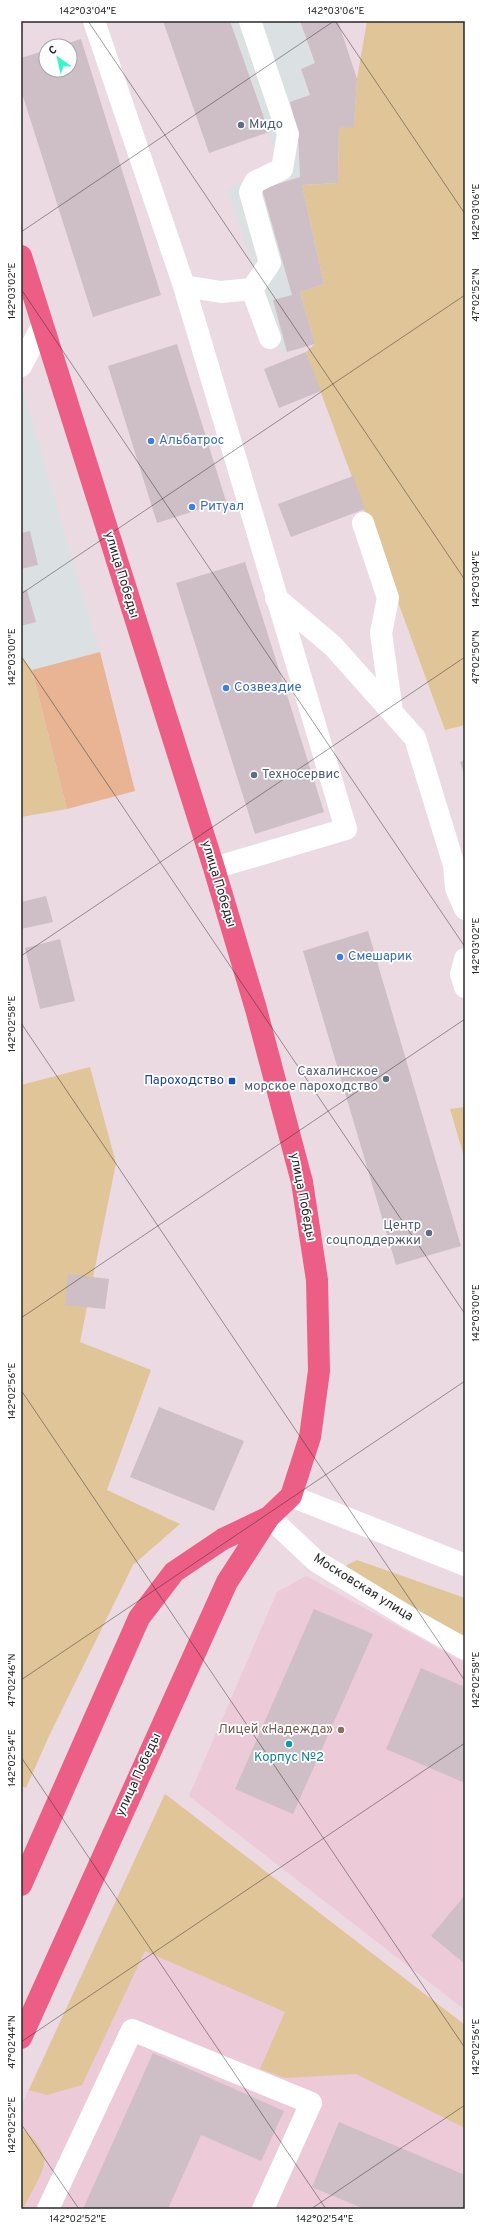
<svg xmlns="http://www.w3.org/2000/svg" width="486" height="2230" font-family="Overpass,sans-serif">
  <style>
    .industrial { fill: #dbe1e3 }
    .education { fill: #eccad7 }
    .green { fill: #e0c598 }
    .pitch { fill: #e8b494 }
    .building { fill: #cdbfc5 }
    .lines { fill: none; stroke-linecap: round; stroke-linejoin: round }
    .minor { stroke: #fff; stroke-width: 22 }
    .major { stroke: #ec5e85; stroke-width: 22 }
    .ticks { fill: none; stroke: #292929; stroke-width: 1; stroke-opacity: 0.45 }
    .service-dot { fill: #5c6f8a; stroke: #fff; stroke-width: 1.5 }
    .shop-dot { fill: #3f7fe0; stroke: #fff; stroke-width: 1.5 }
    .transit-dot { fill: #1a4fb4; stroke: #fff; stroke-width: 1.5 }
    .education-dot { fill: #8d6e63; stroke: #fff; stroke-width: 1.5 }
    .culture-dot { fill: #0f9aa8; stroke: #fff; stroke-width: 1.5 }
    .labels { text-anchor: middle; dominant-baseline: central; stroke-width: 3.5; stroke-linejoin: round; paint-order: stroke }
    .service-label { font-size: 13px; fill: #4e5e75; stroke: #fff; text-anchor: start }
    .shop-label { font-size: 13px; fill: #366cbe; stroke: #fff; text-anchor: start }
    .street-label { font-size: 13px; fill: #292929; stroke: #fff }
    .transit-label { font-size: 13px; fill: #164399; stroke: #fff; text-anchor: end }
    .education-label { font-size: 13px; fill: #785e54; stroke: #fff; text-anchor: end }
    .culture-label { font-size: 13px; fill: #0d838f; stroke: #fff }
    .neatline { fill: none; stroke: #292929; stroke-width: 1.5 }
    .ticks-label { font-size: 10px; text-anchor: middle; fill: #292929 }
  </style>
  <rect width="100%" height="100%" fill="#ebdae2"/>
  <!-- industrial -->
  <path class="industrial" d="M230,21H338L357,79L354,127L339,128L338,183L302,185L324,284L300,292L315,344L282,354L226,188L280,168Z
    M21,382L100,652L32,670L21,655Z"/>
  <!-- education -->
  <path class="education" d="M306,1576L465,1663V2010L189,1796L277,1592Z
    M165,1794L465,2025V2209H21V2106Z"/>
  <!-- green -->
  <path class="green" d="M367,21H465V725L445,730L306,352L315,344L300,292L324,284L302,185L338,183L339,128L354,126L357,79Z
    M21,656L32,670L67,809L21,817Z
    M90,1067L116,1163L80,1342L151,1370L107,1490L180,1524L133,1565L49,1736L26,1788L21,1786V1085Z
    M465,1107V1160L450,1109Z
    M357,1560L465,1598V1637L345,1571L347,1565Z
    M165,1794L465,2025V2128L356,2074L285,2078L260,2069L285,2012L145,1951L82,2085L47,2095L29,2090Z
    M21,2129C31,2134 46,2151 44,2163C43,2174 28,2198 23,2209H21Z"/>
  <!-- pitch -->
  <path class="pitch" d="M100,652L135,791L67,809L32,670Z"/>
  <!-- building -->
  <path class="building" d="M163,21H230L269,132L209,153Z
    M300,21H338L357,79L354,127L339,128L338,183L302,185L324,284L300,292L315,344L287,352L273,300L292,295L262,189L300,177L298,135L290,102L310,95L301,69L315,63Z
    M81,39L161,295L93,317L21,90V58L46,50V70H70V46H59Z
    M177,344L226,501L157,523L108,366Z
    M306,352L321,391L279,408L264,369Z
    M353,476L365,509L291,537L278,504Z
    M30,531L38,565L21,569V533Z
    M245,562L324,812L255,834L176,583Z
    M27,590L36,622L21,626V591Z
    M465,760V777L460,762Z
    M46,896L53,922L21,929V902Z
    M368,931L461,1246L396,1265L303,951Z
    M60,939L75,1001L40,1009L25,948Z
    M68,1274L109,1279L105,1309L65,1305Z
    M159,1407L244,1441L214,1511L130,1477Z
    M314,1609L373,1634L293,1814L235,1789Z
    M421,1668L465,1687V1783L386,1749Z
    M465,1895V1964L431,1936Z
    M153,2053L284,2111L261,2161L201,2135L168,2209H83Z
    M339,2122L465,2175V2209H364L312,2187Z"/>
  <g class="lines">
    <!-- minor -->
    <path class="minor" d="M94,21L184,286L346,829L214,868
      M184,286L221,292L252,289L270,263L250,192L255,182L282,169L288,134L250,21
      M252,289L270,338
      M21,366L43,324
      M363,523L388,598L381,633L392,712
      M276,598L333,646L415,738L454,865L456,888L465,909
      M465,959L461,974L465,987
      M291,1496L465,1565
      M269,1517L316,1561L413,1620L465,1649
      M48,2209L132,2030L311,2103L263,2209"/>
    <!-- major -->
    <path class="major" d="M21,256L214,868L256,1009L302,1182L317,1280L319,1371L310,1437L291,1496L269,1517L227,1582L21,2038
      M21,1885L139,1618L174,1572L223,1539L269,1517"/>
  </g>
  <!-- ticks -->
  <path class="ticks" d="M88,21L465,580M335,21L465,214M21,232L334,21M21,289L465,947M21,594L465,295M21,656L465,1314M21,956L465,657M21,1023L465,1681M21,1318L465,1019M21,1390L465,2048M21,1680L465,1381M21,1757L326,2209M21,2042L465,1743M21,2124L79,2209M311,2209L465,2105"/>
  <!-- markers -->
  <g class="service-dot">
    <circle cx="241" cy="125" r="4"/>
    <circle cx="254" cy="775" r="4"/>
    <circle cx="386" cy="1079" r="4"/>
    <circle cx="429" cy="1233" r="4"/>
  </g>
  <g class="shop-dot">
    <circle cx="151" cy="441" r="4"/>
    <circle cx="192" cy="507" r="4"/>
    <circle cx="226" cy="688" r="4"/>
    <circle cx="340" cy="957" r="4"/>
  </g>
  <rect class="transit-dot" x="228" y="1077" width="8" height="8" rx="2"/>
  <circle class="education-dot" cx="341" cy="1730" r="4"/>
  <circle class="culture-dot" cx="289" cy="1744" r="4"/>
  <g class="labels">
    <!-- service labels -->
    <g class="service-label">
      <text x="249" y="125">Мидо</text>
      <text x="262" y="775">Техносервис</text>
      <text x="378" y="1072" text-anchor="end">Сахалинское<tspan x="378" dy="15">морское пароходство</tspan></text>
      <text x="421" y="1226" text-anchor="end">Центр<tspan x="421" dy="15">соцподдержки</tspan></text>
    </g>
    <!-- shop labels -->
    <g class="shop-label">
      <text x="159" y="441">Альбатрос</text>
      <text x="200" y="507">Ритуал</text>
      <text x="234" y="688">Созвездие</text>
      <text x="348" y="957">Смешарик</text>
    </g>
    <!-- street labels -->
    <g class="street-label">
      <text transform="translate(121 575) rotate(73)">улица Победы</text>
      <text transform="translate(218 884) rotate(73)">улица Победы</text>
      <text transform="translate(302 1197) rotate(79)">улица Победы</text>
      <text transform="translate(363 1588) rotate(32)">Московская улица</text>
      <text transform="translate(139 1775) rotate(-65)">улица Победы</text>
    </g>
    <!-- transit labels -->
    <g class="transit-label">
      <text x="224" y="1081">Пароходство</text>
    </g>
    <!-- education labels -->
    <g class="education-label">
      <text x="333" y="1730">Лицей «Надежда»</text>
    </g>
    <!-- culture labels -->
    <g class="culture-label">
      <text x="289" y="1758">Корпус №2</text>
    </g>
  </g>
  <!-- border -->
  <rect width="486" height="2230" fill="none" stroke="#ffffff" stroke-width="44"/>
  <!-- north arrow -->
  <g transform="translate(58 58) rotate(326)"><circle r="19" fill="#ffffff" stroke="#a9a9a9"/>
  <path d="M0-3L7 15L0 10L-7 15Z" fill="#3df5cb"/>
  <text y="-6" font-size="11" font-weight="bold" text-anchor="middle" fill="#292929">С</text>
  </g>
  <rect x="22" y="22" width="442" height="2186" class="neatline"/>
  <g class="ticks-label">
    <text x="88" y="14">142°03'04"E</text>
    <text x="336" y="14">142°03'06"E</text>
    <text transform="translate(475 212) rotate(-90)" y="4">142°03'06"E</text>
    <text transform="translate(11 291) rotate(-90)" y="4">142°03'02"E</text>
    <text transform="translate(475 295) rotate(-90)" y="4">47°02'52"N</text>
    <text transform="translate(475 579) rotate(-90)" y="4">142°03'04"E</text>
    <text transform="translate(475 657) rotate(-90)" y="4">47°02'50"N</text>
    <text transform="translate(11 657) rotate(-90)" y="4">142°03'00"E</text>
    <text transform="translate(475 946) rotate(-90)" y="4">142°03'02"E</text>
    <text transform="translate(11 1024) rotate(-90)" y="4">142°02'58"E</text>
    <text transform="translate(475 1313) rotate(-90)" y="4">142°03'00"E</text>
    <text transform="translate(11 1391) rotate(-90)" y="4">142°02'56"E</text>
    <text transform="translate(11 1680) rotate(-90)" y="4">47°02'46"N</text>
    <text transform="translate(475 1680) rotate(-90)" y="4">142°02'58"E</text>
    <text transform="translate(11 1758) rotate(-90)" y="4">142°02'54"E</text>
    <text transform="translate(11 2042) rotate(-90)" y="4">47°02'44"N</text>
    <text transform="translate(475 2047) rotate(-90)" y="4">142°02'56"E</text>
    <text transform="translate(11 2125) rotate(-90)" y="4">142°02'52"E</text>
    <text x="78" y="2222">142°02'52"E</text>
    <text x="325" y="2222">142°02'54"E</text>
  </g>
</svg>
